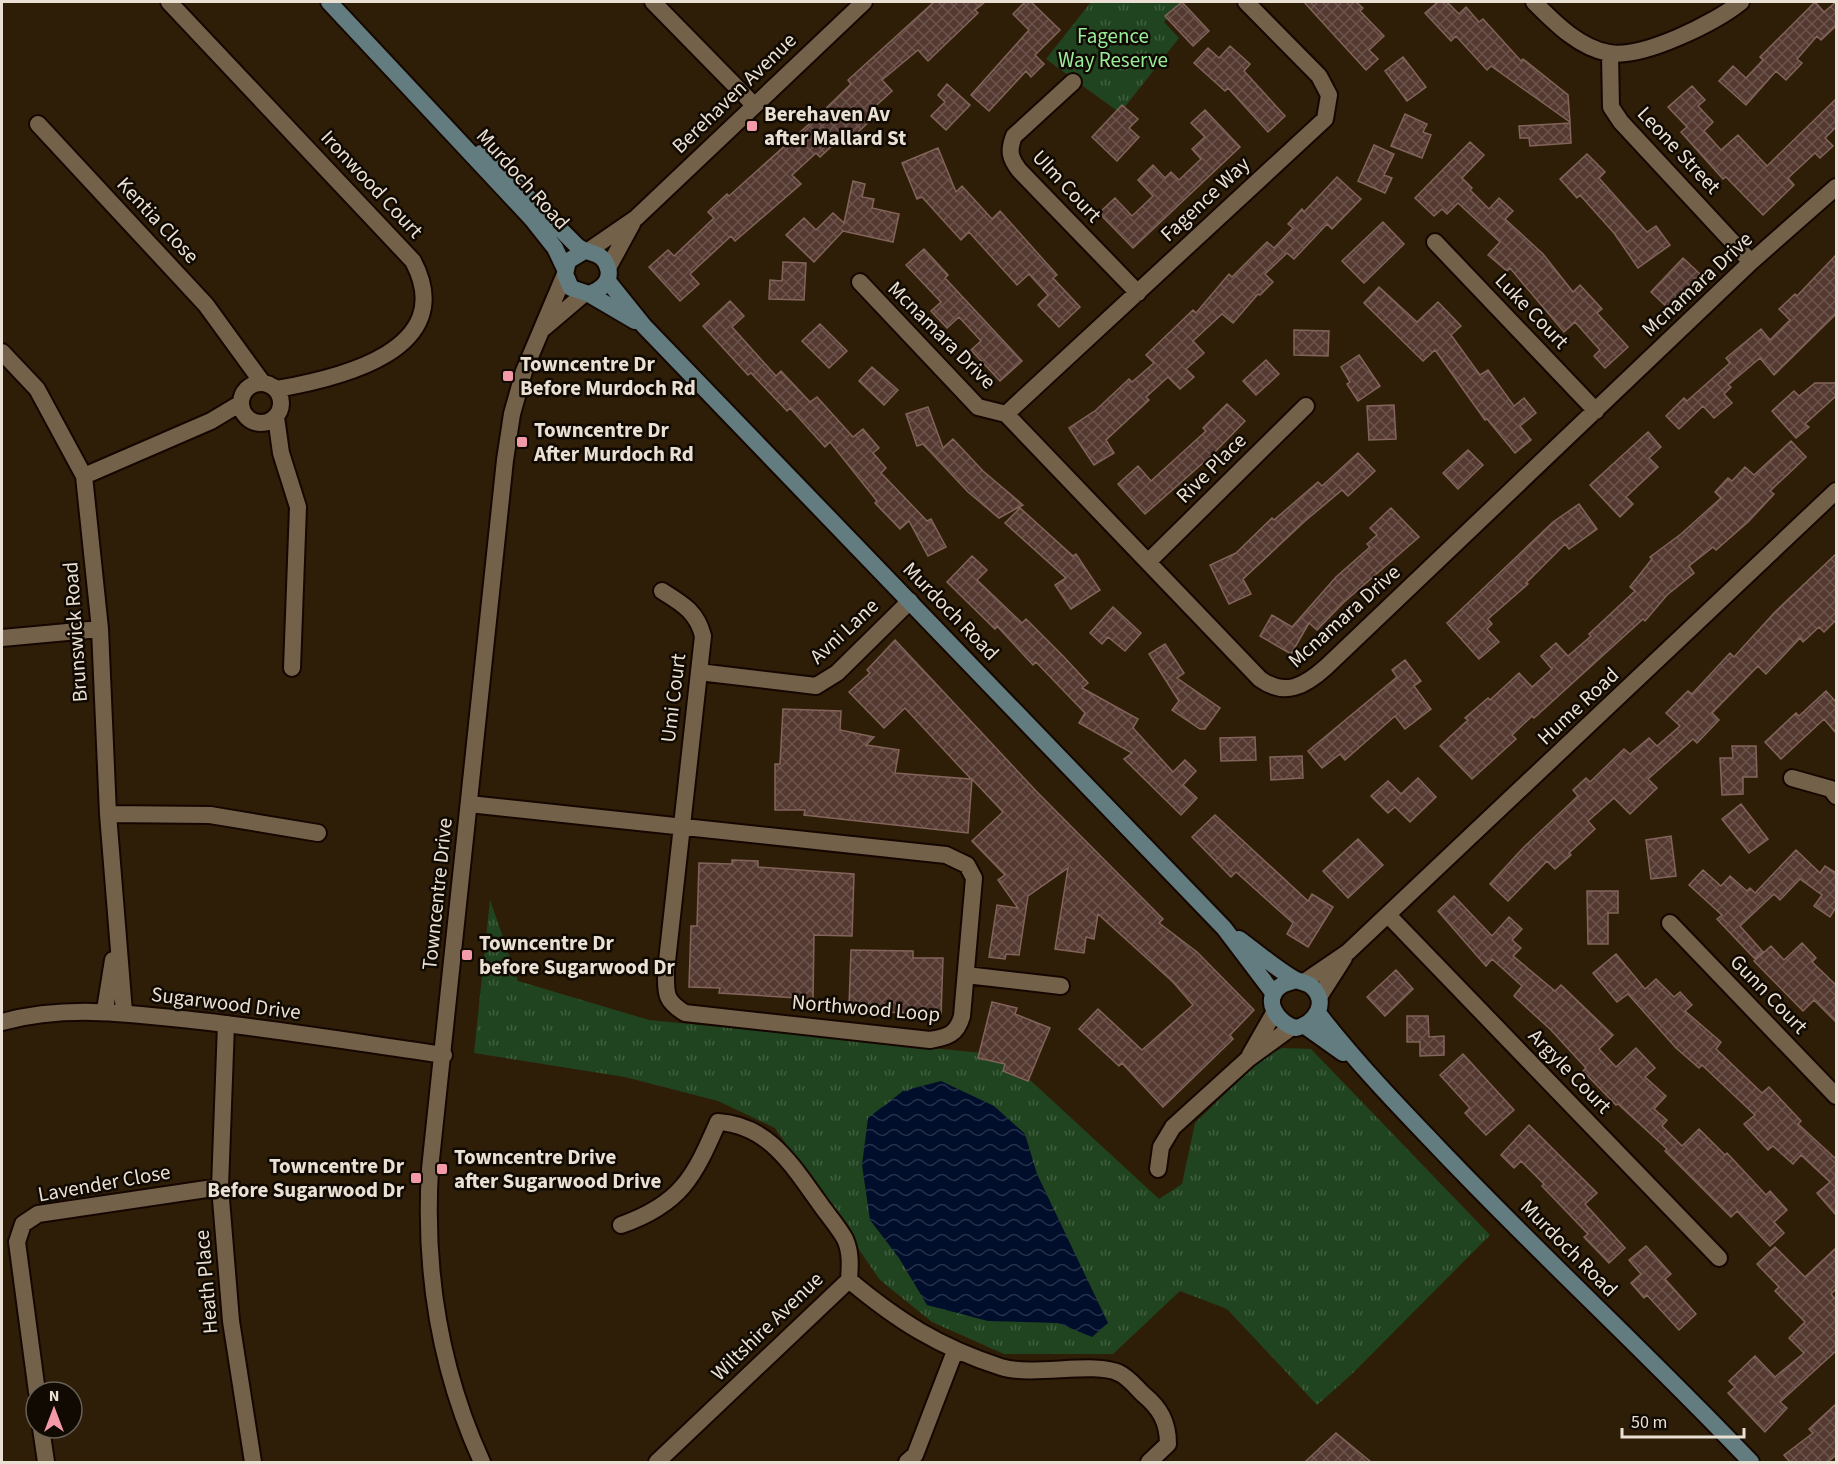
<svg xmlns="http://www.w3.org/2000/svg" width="1838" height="1464" font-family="'Source Sans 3',sans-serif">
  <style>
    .grass { fill: url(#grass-tufts) }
    .water { fill: url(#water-waves) }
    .building { fill: url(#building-cross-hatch); stroke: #82645a; stroke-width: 1.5 }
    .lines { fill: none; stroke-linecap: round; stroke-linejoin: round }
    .minor-casing { stroke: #150700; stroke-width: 20 }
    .tertiary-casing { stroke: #150700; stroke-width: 20 }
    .secondary-casing { stroke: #150700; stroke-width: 20 }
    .minor { stroke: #74614a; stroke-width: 16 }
    .tertiary { stroke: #74614a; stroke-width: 16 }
    .secondary { stroke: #637c7f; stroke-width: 16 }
    .poi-dot { fill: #f39aa8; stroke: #100a03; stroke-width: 2 }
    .labels { text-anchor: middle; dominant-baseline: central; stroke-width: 5; stroke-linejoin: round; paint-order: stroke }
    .park-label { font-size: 21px; fill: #99ec98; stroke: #100a03 }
    .street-label { font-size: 21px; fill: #eae0d3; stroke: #100a03 }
    .poi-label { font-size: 21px; font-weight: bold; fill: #eae0d3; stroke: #100a03; text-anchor: start }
  </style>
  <defs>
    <pattern id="grass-tufts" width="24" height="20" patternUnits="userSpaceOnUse" patternTransform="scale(1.5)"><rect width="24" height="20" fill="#204420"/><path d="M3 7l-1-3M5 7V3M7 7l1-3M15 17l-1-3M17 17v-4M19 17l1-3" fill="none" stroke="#415f40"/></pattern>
    <pattern id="water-waves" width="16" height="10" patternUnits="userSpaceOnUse" patternTransform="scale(1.5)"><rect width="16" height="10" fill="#000e2b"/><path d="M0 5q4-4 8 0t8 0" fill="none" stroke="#253149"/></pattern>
    <pattern id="building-cross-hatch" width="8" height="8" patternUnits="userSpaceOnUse" patternTransform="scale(1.5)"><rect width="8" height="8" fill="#543930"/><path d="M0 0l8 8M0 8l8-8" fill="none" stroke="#6d554d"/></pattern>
  </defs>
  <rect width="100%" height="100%" fill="#2e1e08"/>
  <!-- grass -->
  <path class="grass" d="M1091,2H1180L1164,22L1179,38L1120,113L1046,59Z
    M490,900L518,981L649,1020L1003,1055L1159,1199L1182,1184L1195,1123L1260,1060L1282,1048L1311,1049L1490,1235L1352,1374L1317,1405L1227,1309L1180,1291L1113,1354H1004L932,1322L880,1280L775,1128L718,1101L625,1077L474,1053Z"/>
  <!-- water -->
  <path class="water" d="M941,1081L994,1106L1025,1134L1037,1174L1108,1323L1092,1337L1058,1323L988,1321L927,1305L899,1258L870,1220L862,1165L868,1118L903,1091Z"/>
  <!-- building -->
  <path class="building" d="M934,2H985L975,10L978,13L928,61L918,50L882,80L892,91L869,112L874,117L854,136L849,130L820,157L816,153L792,175L801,184L735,241L731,236L690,274L699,284L680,301L649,267L668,250L674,256L714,218L708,212L727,194L729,196L817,117L851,84L848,80Z
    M1025,2H1031L1060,30L1035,55L1044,64L1031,77L1026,71L989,111L971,95L1029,30L1013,14Z
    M1182,2L1209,31L1193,46L1165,16Z
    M1304,2H1356L1363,8L1360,11L1384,36L1369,50L1378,59L1366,70Z
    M1438,2H1447L1459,14L1466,7L1479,22L1483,19L1521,61L1523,59L1568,95L1570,122L1491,66L1487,70L1456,36L1451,41L1425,13Z
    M1815,2L1824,12L1836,2V26L1821,40L1817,36L1797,59L1802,63L1786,80L1776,71L1746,105L1719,81L1733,66L1746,78L1763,60L1760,57Z
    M1230,46L1250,64L1244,71L1285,116L1268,132L1228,88L1225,91L1194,63L1208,48L1219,58Z
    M1403,57L1426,87L1407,101L1385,71Z
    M947,84L970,105L946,130L931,116L945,102L938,95Z
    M1692,86L1705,100L1698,106L1713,122L1704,131L1721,150L1738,135L1767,166L1836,99V127L1825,138L1833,146L1820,158L1815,153L1788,178L1794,185L1763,215L1726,177L1723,179L1681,132L1687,127L1668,107Z
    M1122,105L1138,119L1129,128L1139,137L1117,161L1092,137Z
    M1205,110L1240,147L1133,248L1099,213L1115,198L1132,216L1153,196L1138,180L1153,165L1165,178L1171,172L1179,180L1201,159L1192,149L1205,137L1191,123Z
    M1405,114L1427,124L1423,132L1431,135L1422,158L1391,146Z
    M1570,123L1571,143L1530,146L1529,138H1520L1519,126Z
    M1470,142L1484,155L1462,178L1472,188L1470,190L1489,209L1499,198L1513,211L1505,219L1543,254L1573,292L1580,285L1602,309L1597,313L1628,347L1605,368L1594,356L1600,350L1575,322L1564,332L1510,268L1507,271L1488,255L1500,242L1458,203L1447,214L1442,209L1434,216L1415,198Z
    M1374,145L1394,154L1384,175L1392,178L1385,193L1358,181Z
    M938,148L956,192L962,186L992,219L1000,211L1057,275L1053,278L1080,307L1059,327L1038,305L1048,295L1029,274L1017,285L969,232L961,240L922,197L917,199L902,163Z
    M1587,154L1605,172L1599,178L1647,232L1656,226L1670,245L1638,268L1614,233L1580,195L1577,198L1560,179Z
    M1337,177L1361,199L1332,229L1327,224L1294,259L1287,253L1265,274L1273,282L1260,295L1258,294L1233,323L1222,314L1193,341L1204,353L1186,369L1194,377L1180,389L1168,377L1146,397L1149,400L1106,440L1114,453L1094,465L1069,428L1096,410L1129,379L1132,382L1154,363L1146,355L1193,310L1196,313L1229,274L1232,277L1267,242L1274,248L1293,228L1288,224L1302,209L1304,212Z
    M853,181L865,184L862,197L874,199L872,208L899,214L893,242L843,231L814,262L786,235L804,218L816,230L833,213L844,223Z
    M1383,222L1404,244L1364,283L1342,261Z
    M924,249L948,275L945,278L1022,361L1000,381L971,350L981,341L959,317L947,328L931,311L941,302L906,265Z
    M1836,255V314L1774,375L1760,358L1728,385L1731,387L1724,394L1732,403L1714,418L1703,406L1679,429L1666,416L1684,398L1687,401L1730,363L1726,358L1761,329L1770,340L1790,320L1779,309L1795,294L1797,296Z
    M1683,258L1700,274L1669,309L1651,292Z
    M783,262L806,263L804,300L769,299L770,280L782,281Z
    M1379,287L1417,322L1438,302L1461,326L1451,335L1480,375L1488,370L1514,406L1524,398L1536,413L1520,426L1531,440L1515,453L1487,419L1485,420L1435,350L1423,361L1364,303Z
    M730,301L744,316L732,327L776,376L781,371L810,402L817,397L853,437L863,429L879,448L873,453L886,468L881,473L927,521L931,519L946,547L928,556L909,521L900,529L875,503L877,501L830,442L825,447L790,408L787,411L751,373L748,375L703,326Z
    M820,324L847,351L829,368L802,341Z
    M1294,330L1329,331L1328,356L1294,355Z
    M1359,355L1380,386L1358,401L1347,384L1350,382L1341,367Z
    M1266,360L1279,374L1256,395L1243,381Z
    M872,367L898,390L884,405L859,381Z
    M1815,383H1836V396L1805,424L1809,427L1796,438L1772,411L1794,391L1799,396Z
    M1227,404L1245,421L1212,455L1145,514L1118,484L1138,466L1151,481L1206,431L1203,428Z
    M1394,405L1396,439L1369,440L1367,406Z
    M928,407L943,448L953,439L983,471L1023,505L999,518L968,492L923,444L917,446L906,414Z
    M1648,432L1661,447L1649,458L1658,467L1626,497L1633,504L1620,517L1590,485Z
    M1791,441L1806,457L1770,491L1774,494L1749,521L1716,550L1713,547L1689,566L1694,573L1667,595L1645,621L1643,619L1534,718L1532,716L1512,735L1516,739L1472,779L1440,746L1468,720L1465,718L1488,698L1490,700L1519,673L1532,687L1552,669L1541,656L1556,643L1568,656L1591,636L1589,634L1635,591L1630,587L1652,559L1650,557L1681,534L1721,498L1715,492L1728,478L1732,481L1745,467L1754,475Z
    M1468,450L1483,465L1458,489L1443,473Z
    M1358,453L1375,471L1348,496L1342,490L1305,521L1243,579L1251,594L1229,604L1210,565L1236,553L1272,518L1274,520L1318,482L1322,486Z
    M1579,504L1597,529L1569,549L1565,544L1526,583L1528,584L1488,619L1492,624L1487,629L1499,642L1479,659L1447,623L1553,522Z
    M1020,508L1073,556L1076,554L1100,590L1071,609L1055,585L1066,578L1005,523Z
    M1391,508L1419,537L1343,603L1317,630L1309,623L1291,654L1260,636L1272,615L1292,627L1336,577L1370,547L1367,544L1377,535L1370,528Z
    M1836,554V620L1824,632L1819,627L1803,642L1800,638L1766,674L1758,666L1712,713L1719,720L1697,743L1693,739L1648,779L1657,788L1630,814L1614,798L1588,821L1595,829L1569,853L1571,855L1555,869L1547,861L1508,901L1490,884L1523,848L1578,796L1573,790L1586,778L1590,782L1624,749L1630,754L1649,738L1657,746L1680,726L1666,713L1688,691L1692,694L1730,653L1734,657L1775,612Z
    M972,556L987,570L977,580L1022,623L1026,619L1063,656L1088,683L1082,688L1138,719L1133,728L1173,772L1185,760L1196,771L1183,785L1197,798L1181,815L1124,759L1132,753L1079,723L1085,713L1036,662L1033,665L997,626L995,629L947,582Z
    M1113,607L1141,633L1125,651L1108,637L1102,644L1090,633Z
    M895,640L1037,792L1163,919L1159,923L1197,952L1254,1010L1230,1035L1233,1039L1163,1107L1122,1063L1119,1066L1079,1029L1098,1009L1142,1050L1193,1005L1173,982L1098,914L1094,939L1086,937L1084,953L1055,949L1068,868L1028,896L1019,955L1006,954L1005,959L989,957L997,905L1018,908L998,880L1005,875L972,841L1003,812L972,779L968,833L804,815L805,810H775V764H780L783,709L841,711L840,730L874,737L866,745L899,750L895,773L971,779L905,708L884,728L849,692L870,673L867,670Z
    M1165,644L1184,673L1177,678L1220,708L1205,729H1200L1172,710L1179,701L1149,654Z
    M1405,660L1421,681L1414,686L1431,709L1405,729L1395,716L1345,760L1340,754L1322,768L1308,751L1397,677L1392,670Z
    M1826,691L1836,702V733L1824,719L1781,759L1765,742L1796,713L1799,716Z
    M1255,737L1256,760L1221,761L1220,738Z
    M1732,746H1756L1757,777H1743V794L1722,795L1720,758H1733Z
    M1302,756L1303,778L1271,780L1270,757Z
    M1418,778L1436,797L1410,822L1395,807L1388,813L1371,796L1388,781L1401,794Z
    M1741,804L1768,839L1749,853L1722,819Z
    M1215,815L1308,901L1312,894L1333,907L1308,947L1287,934L1293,923L1236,872L1231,877L1192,837Z
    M1671,836L1676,876L1651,879L1646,840Z
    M1358,839L1383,865L1348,898L1323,871Z
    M1796,850L1820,873L1825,866L1836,873V907L1830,917L1814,906L1822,895L1800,879L1780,900L1774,894L1740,926L1763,952L1755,959L1717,919L1722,915L1689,885L1703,870L1721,886L1730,876L1747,891L1750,888L1755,893Z
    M732,860L758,861V867L854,874L852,936L814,935L813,999L719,993L720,988L689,987L691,926H697L699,863L732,864Z
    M1587,891H1618V913H1608V944H1588Z
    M1454,896L1492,936L1509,917L1522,929L1512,940L1521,948L1513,956L1555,991L1561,985L1613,1035L1599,1049L1616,1067L1636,1048L1655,1068L1645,1077L1666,1096L1654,1109L1667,1120L1662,1126L1682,1146L1699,1129L1725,1155L1727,1153L1766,1195L1770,1191L1787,1210L1774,1222L1784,1233L1770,1246L1737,1211L1731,1217L1665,1151L1667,1149L1618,1104L1616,1105L1583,1071L1586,1068L1551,1030L1514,996L1522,986L1492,959L1486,966L1438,911Z
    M1802,943L1816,958L1812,962L1836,985V1022L1814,1000L1803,1011L1754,961L1771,946L1784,960Z
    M851,950L913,951V958H943L941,1014L883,1012V1007L849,1006Z
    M1616,954L1645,989L1656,979L1674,997L1680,992L1692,1005L1685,1011L1721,1042L1716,1049L1762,1093L1769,1087L1801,1121L1798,1124L1836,1159V1215L1817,1193L1830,1182L1801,1155L1793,1164L1773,1146L1768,1150L1744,1124L1755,1115L1702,1065L1699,1068L1676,1048L1628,994L1617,1002L1593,973Z
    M1396,970L1413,989L1385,1016L1367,997Z
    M992,1002L1017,1008L1015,1014L1050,1028L1028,1081L1003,1071L1005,1064L978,1058Z
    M1407,1016H1428L1429,1037L1444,1036V1055L1420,1056V1042H1407Z
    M1463,1054L1514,1110L1486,1135L1465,1113L1470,1108L1440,1075Z
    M1529,1125L1597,1193L1585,1204L1625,1248L1609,1263L1584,1237L1588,1234L1542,1186L1544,1184L1521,1161L1514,1168L1501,1155Z
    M1646,1246L1671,1274L1665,1279L1696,1314L1679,1330L1647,1295L1644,1298L1631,1283L1641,1274L1629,1260Z
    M1775,1247L1805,1277L1836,1248V1289L1831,1294L1836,1300V1351L1780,1402L1787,1408L1765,1432L1728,1393L1735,1387L1729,1381L1755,1356L1775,1377L1804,1353L1789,1338L1805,1322L1775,1291L1779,1287L1757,1264Z
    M1836,1404V1455L1828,1462H1790L1784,1455L1813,1433L1809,1429Z
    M1336,1433L1371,1462H1305Z"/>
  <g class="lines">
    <!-- minor casing -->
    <g class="minor-casing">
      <path id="minor" d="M169,2L413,261C460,350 340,378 277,389
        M653,2L754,105
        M1534,2C1554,22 1579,48 1609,53C1643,59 1716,22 1741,2
        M1610,54L1611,107L1621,122L1751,262
        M1073,82L1014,136C1008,151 1010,158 1019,170L1138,293
        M38,124L206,305L262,382
        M1435,242L1596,411
        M860,282L978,407L1006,414L1260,679C1285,697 1305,686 1326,667L1751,262L1836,187
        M2,352L37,389L84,476L100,629L108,814L124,1012
        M241 403a20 20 0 1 1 40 0a20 20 0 1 1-40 0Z
        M1006,414L1325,119L1329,95L1319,76L1246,2
        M276,417L281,453L298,507L292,668
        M84,476L211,421L241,403
        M1148,562L1306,406
        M2,638L100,629
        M699,672L816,686L837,673L910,601
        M1792,778L1831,789L1836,796
        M469,804L946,855L967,865L974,878L962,1016C957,1034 948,1037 930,1040L685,1013C664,1000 666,993 666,970L703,636C697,612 683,604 662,591
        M108,814L210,815L318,833
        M1388,915L1719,1258
        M1670,923L1836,1096
        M966,975L1061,986
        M105,1010L113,960
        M226,1024L220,1187L231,1321L253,1462
        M1250,1055L1274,1013
        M1158,1169L1161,1147L1173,1127L1248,1059L1292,1027
        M621,1225C681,1204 694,1177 718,1122C768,1125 791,1164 818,1201C826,1213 838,1226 845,1239C851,1252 850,1266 849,1280L657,1462
        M849,1280C898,1321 939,1347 1001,1367C1032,1377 1095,1361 1119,1373C1128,1377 1136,1387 1143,1394C1160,1408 1168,1422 1168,1444L1149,1462
        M37,1392L17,1242L23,1224L38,1214L220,1187
        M41,1428L46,1462
        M907,1462L915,1455L955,1351"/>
    </g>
    <!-- tertiary casing -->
    <g class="tertiary-casing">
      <path id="tertiary" d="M588,251L636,218L864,2
        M608,268L632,224
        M544,328L584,294
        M1304,982L1348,952L1836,491
        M1319,997L1344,958
        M2,1022C65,1005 127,1013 191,1020C276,1029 360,1043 444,1055
        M482,1462C440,1370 424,1270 430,1169L505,460L512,414L524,371L565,274"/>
    </g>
    <!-- secondary casing -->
    <g class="secondary-casing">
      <path id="secondary" d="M329,2L532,219L555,248L565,269
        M481,153C515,182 545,214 577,246C587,255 603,250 608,268C612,282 600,290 589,294L571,288L565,274L568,261L583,252
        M607,280L644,326L1224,928L1274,994
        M589,294L635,321
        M1239,939C1257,952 1275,968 1294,979C1299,982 1306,982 1311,986C1330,1002 1315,1024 1296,1028C1278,1024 1260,999 1282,985C1285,983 1291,982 1296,980
        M1318,1013C1359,1066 1405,1113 1452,1162C1550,1264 1654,1360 1751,1462
        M1305,1026L1343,1053"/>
    </g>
    <!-- minor -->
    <use href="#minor" class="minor"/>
    <!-- tertiary -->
    <use href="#tertiary" class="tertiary"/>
    <!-- secondary -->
    <use href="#secondary" class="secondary"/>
  </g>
  <!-- markers -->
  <g class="poi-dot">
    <rect x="746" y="120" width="12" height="12" rx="3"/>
    <rect x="502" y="370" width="12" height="12" rx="3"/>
    <rect x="516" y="436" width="12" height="12" rx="3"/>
    <rect x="461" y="949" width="12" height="12" rx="3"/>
    <rect x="436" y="1163" width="12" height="12" rx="3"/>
    <rect x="410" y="1172" width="12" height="12" rx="3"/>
  </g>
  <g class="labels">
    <!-- park labels -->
    <g class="park-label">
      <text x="1113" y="36">Fagence<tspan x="1113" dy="24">Way Reserve</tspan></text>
    </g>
    <!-- street labels -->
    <g class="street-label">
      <text transform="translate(734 93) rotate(-44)">Berehaven Avenue</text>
      <text transform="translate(1679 150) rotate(47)">Leone Street</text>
      <text transform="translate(523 179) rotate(48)">Murdoch Road</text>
      <text transform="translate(372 184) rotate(47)">Ironwood Court</text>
      <text transform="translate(1067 186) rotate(47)">Ulm Court</text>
      <text transform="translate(1205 199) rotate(-43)">Fagence Way</text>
      <text transform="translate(158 220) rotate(47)">Kentia Close</text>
      <text transform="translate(1697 284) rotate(-43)">Mcnamara Drive</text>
      <text transform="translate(1532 311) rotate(46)">Luke Court</text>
      <text transform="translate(942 335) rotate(45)">Mcnamara Drive</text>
      <text transform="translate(1211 468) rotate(-45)">Rive Place</text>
      <text transform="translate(951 611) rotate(46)">Murdoch Road</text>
      <text transform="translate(1344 616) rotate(-42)">Mcnamara Drive</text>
      <text transform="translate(844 631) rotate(-43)">Avni Lane</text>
      <text transform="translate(75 632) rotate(-94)">Brunswick Road</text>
      <text transform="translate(673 698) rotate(-83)">Umi Court</text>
      <text transform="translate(1578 706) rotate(-43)">Hume Road</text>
      <text transform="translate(437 894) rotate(-84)">Towncentre Drive</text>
      <text transform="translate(1769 994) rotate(46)">Gunn Court</text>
      <text transform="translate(226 1003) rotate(7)">Sugarwood Drive</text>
      <text transform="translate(866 1008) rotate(5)">Northwood Loop</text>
      <text transform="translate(1570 1071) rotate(46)">Argyle Court</text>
      <text transform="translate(104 1183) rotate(-10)">Lavender Close</text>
      <text transform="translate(1569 1248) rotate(45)">Murdoch Road</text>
      <text transform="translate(206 1282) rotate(-95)">Heath Place</text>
      <text transform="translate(767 1326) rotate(-44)">Wiltshire Avenue</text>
    </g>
    <!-- poi labels -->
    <g class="poi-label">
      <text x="764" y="114">Berehaven Av<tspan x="764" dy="24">after Mallard St</tspan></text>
      <text x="520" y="364">Towncentre Dr<tspan x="520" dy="24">Before Murdoch Rd</tspan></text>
      <text x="534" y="430">Towncentre Dr<tspan x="534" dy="24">After Murdoch Rd</tspan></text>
      <text x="479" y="943">Towncentre Dr<tspan x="479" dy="24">before Sugarwood Dr</tspan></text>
      <text x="454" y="1157">Towncentre Drive<tspan x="454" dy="24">after Sugarwood Drive</tspan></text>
      <text x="404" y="1166" text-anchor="end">Towncentre Dr<tspan x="404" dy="24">Before Sugarwood Dr</tspan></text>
    </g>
  </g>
  <!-- border -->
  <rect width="1838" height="1464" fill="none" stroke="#eae0d3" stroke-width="6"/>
  <!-- north arrow -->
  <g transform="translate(54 1410)"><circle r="28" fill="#100a03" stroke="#676056" stroke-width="1.5"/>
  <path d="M0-4.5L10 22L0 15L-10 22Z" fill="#f39aa8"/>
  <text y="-9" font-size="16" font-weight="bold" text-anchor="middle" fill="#eae0d3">N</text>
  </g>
  <!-- scale -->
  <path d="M1622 1428v9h122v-9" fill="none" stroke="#eae0d3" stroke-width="3"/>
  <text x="1631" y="1428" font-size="18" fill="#eae0d3" stroke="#100a03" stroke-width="4.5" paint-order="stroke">50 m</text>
</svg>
